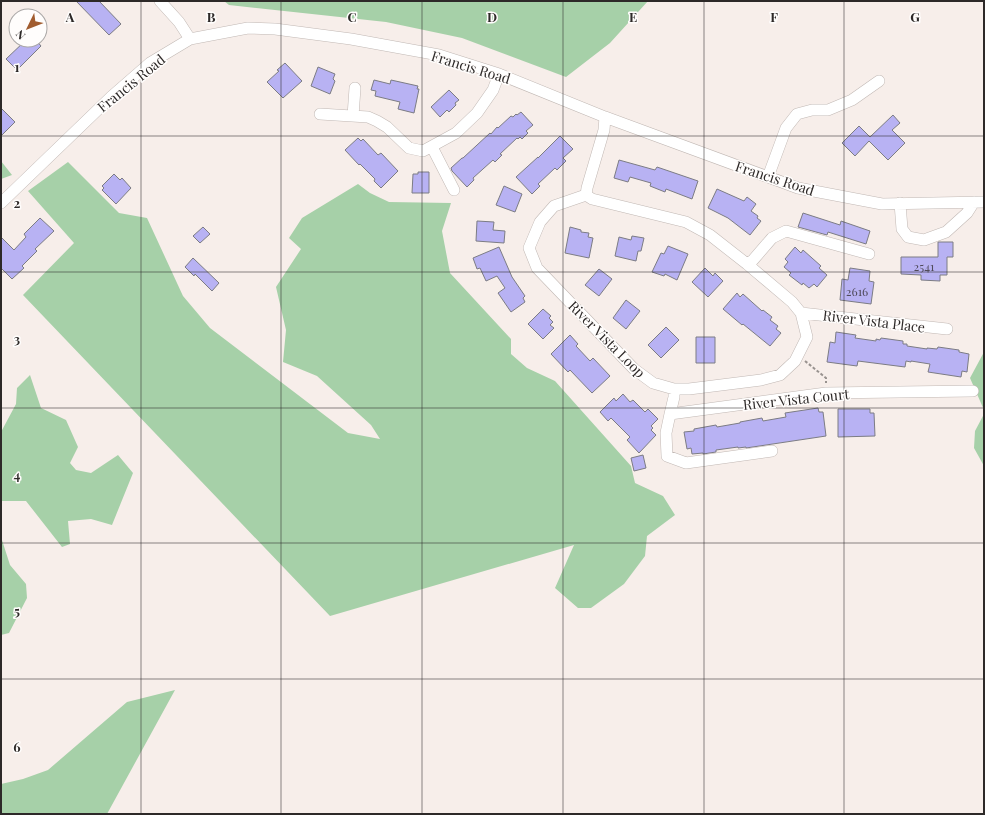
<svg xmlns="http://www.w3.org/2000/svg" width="985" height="815" font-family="'Playfair Display',serif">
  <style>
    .green { fill: #a6d0a8 }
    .building { fill: #b8b2f3; stroke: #7c7c84 }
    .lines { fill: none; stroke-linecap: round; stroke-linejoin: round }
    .minor-casing { stroke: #c1b8b4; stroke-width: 12 }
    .path { stroke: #98928f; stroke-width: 2; stroke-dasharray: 3 2; stroke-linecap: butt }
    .minor { stroke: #fff; stroke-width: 11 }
    .grid { fill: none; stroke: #2d2928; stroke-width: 1; stroke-opacity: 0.55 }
    .labels { text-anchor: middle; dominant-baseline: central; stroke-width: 3; stroke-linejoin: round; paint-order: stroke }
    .number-label { font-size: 12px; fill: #504b5b }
    .street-label { font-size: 14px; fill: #2d2928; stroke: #fffdfc }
    .grid-label { font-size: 13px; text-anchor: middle; font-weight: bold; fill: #2d2928; stroke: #fffdfc; stroke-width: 3; stroke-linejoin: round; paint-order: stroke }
  </style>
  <rect width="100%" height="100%" fill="#f7eeea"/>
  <!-- green -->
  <path class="green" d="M224,1H648L610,43L566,77L462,38L386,22L229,5Z
    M1,161L12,175L1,179Z
    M68,162L119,213L147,218L183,296L210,328L348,433L380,439L371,425L317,376L283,362L286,330L276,287L301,249L289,238L302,218L358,184L370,193L389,202L451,203L442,231L450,273L511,339V354L527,368L555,381L631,466L635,483L663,496L675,515L647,536L645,556L624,584L591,608H578L555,588L574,545L330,616L23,295L74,243L28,191Z
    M984,352V410L970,378Z
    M30,375L41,408L66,420L78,447L70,463L76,470L91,473L118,455L133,473L112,525L91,519L68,521L70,544L62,547L26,501H1V432L16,404L17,388Z
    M984,414V466L974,448L975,431Z
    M1,537L10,565L26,584L27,598L9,633L1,635Z
    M175,690L107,814H1V784L23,779L48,770L127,702Z"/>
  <!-- building -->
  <path class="building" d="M76,1H99L121,24L109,35Z
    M26,40H36L41,46L17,70L6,59Z
    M285,63L302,81L283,98L267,82L279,71L277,70Z
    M318,67L335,74L333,79L335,81L330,94L311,86Z
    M374,80L390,84L391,80L418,86L417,89H419L414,113L398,109L400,102L375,96L376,91L371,90Z
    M449,90L459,100L455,103L456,105L449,112L447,110L440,117L431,107Z
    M1,108L15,122L1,136Z
    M521,112L533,125L526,131L528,133L522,139L520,137L518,139L517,138L500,154L502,155L495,162L493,160L473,178L474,180L467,187L452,171L451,168L462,158H463L490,133L491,134L497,127L498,128L511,116L513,117L516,114L517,115Z
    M893,115L900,123L892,130L905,143L888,160L869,141L855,156L842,143L859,126L870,137Z
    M560,136L573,149L563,158L566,161L557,170L555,168L538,184L540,186L532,194L516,177L538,157V158Z
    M358,138L361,141L363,139L378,155L381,153L398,171L381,188L374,181L375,179L360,164L359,165L345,150Z
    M619,160L655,170L657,167L698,181L692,199L666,189L665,192L650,186L651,183L630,177L628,182L614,178Z
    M418,172H429V193H412L413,174H418Z
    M114,174L120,180L122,178L131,188L116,204L102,190L104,188L102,186Z
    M504,186L522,194L515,212L496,205Z
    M717,189L744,201L747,197L756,204L751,211L758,216L757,218L761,221L750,235L728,218L708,208Z
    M803,213L840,225L841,221L870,231L866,244L828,232L827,235L798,227Z
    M40,218L54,231L35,249L37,251L22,266L24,268L12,279L1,268V237L14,250L26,237L24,234Z
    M477,221L494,222L493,230L505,231L504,243L476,241Z
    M203,227L210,234L200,243L193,236Z
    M570,227L581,230V232L589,233L588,237L593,238L589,258L565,253Z
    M632,236L644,238L641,251H638L636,261L615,256L619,237L631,240Z
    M938,242H953V257H947V275H940V281L921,280V275L901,274V257H938Z
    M668,246L688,254L677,280L665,274L664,276L652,272L661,253L664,254Z
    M499,247L512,277L525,296L523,298L525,302L511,312L498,293L505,288L497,276L486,281L480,268L477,269L473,258Z
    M795,247L801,253L803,250L821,266L819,268L827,275L817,287L814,284L809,288L803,283L802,285L789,275L791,273L784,267L788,262L785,259Z
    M193,258L219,283L212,291L195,274L194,276L185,267Z
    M705,268L713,276L715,273L723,281L708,297L692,282Z
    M850,268L870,271L869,281L874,282L871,304L840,300L842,279L848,280Z
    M599,269L612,279L599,296L585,285Z
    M737,293L740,297L743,294L762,311L763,310L772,317L770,320L778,326L776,329L781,333L770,346L743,324L742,325L723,309Z
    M626,300L640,311L626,329L613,318Z
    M543,309L551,316L549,318L553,322L550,325L554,328L543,339L528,324Z
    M666,327L679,340L661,358L648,345Z
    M836,332L856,335L855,338L876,341V339L880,340L881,338L903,341V344H907V346L927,349V348L937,349L938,347L959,350V352L969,354L967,372L962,371L961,377L928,372L930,364L911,361V362L906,361L905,367L858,361L857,366L827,362L830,342L835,343Z
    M570,335L578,344L576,346L590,361L593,358L610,376L592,393L570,370L568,372L551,354Z
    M696,337H715V363H696Z
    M623,394L630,402L633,400L645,412L648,409L658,419L651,426L653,428L651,430L656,435L639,453L627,440L630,437L611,418L608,421L600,412L614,398L616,401Z
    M818,408L819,412H823L826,436L746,448V447L738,448V447L716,450V452L703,454V453L692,454L691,448L687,449L684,432L694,431V429L716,425L717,427L740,423V422L762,418L763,421L786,417L785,413Z
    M838,409H870V413H874L875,436L838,437Z
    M643,455L646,468L634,471L631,458Z"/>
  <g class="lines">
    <!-- minor casing -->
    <g class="minor-casing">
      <path id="minor" d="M160,1L179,22L190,39
        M320,114L368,117L377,121L387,127L409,148L423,151L456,133L477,113L493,90L499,74
        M353,116L355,88
        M432,147L454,190
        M768,177L786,128L797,114L812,110H828L852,100L879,81
        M586,195L592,199L686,222L710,235L747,264L792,302L801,313L807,337L795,361L780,375L761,380L689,389H674L653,383L634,369L537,268L529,248L540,222L554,206L586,195L587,188L604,130L605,117
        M1,203L111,97L150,63L190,39L248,28L275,29L351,39L439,55L499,74L605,117L798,188L882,204L984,202
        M900,203L902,229L908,237L924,240L946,232L967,213L974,202
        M747,264L753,260L772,238L786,231L869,254
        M801,313L947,329
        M674,389V397L670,414L826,393L973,391
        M670,414L666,433L667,456L686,463L772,451"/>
    </g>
    <!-- path -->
    <path class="path" d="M805,361L826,378V383"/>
    <!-- minor -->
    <use href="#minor" class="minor"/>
  </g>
  <!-- grid -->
  <path class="grid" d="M141,1V814M281,1V814M422,1V814M563,1V814M704,1V814M844,1V814M1,136H984M1,272H984M1,408H984M1,543H984M1,679H984"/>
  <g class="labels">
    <!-- number labels -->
    <g class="number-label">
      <text x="924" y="266">2541</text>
      <text x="857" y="291">2616</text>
    </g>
    <!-- street labels -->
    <g class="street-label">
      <text transform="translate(471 67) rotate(17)">Francis Road</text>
      <text transform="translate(131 83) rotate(-39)">Francis Road</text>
      <text transform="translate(775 178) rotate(18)">Francis Road</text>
      <text transform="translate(874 321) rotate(7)">River Vista Place</text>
      <text transform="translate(607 339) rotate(45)">River Vista Loop</text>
      <text transform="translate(796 399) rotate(-6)">River Vista Court</text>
    </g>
  </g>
  <g class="grid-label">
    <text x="70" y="22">A</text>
    <text x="211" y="22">B</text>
    <text x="352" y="22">C</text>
    <text x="492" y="22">D</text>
    <text x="633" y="22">E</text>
    <text x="774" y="22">F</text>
    <text x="915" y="22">G</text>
    <text x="17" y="72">1</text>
    <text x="17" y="208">2</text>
    <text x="17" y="344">3</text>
    <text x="17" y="480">4</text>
    <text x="17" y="616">5</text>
    <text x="17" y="752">6</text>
  </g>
  <!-- border -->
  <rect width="985" height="815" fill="none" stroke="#2d2928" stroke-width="4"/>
  <!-- north arrow -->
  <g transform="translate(28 28) rotate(227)"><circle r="19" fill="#fffdfc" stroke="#aba8a7"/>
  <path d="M0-3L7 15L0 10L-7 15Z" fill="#a15c2f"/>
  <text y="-6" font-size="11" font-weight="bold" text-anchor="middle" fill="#2d2928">N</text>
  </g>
</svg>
